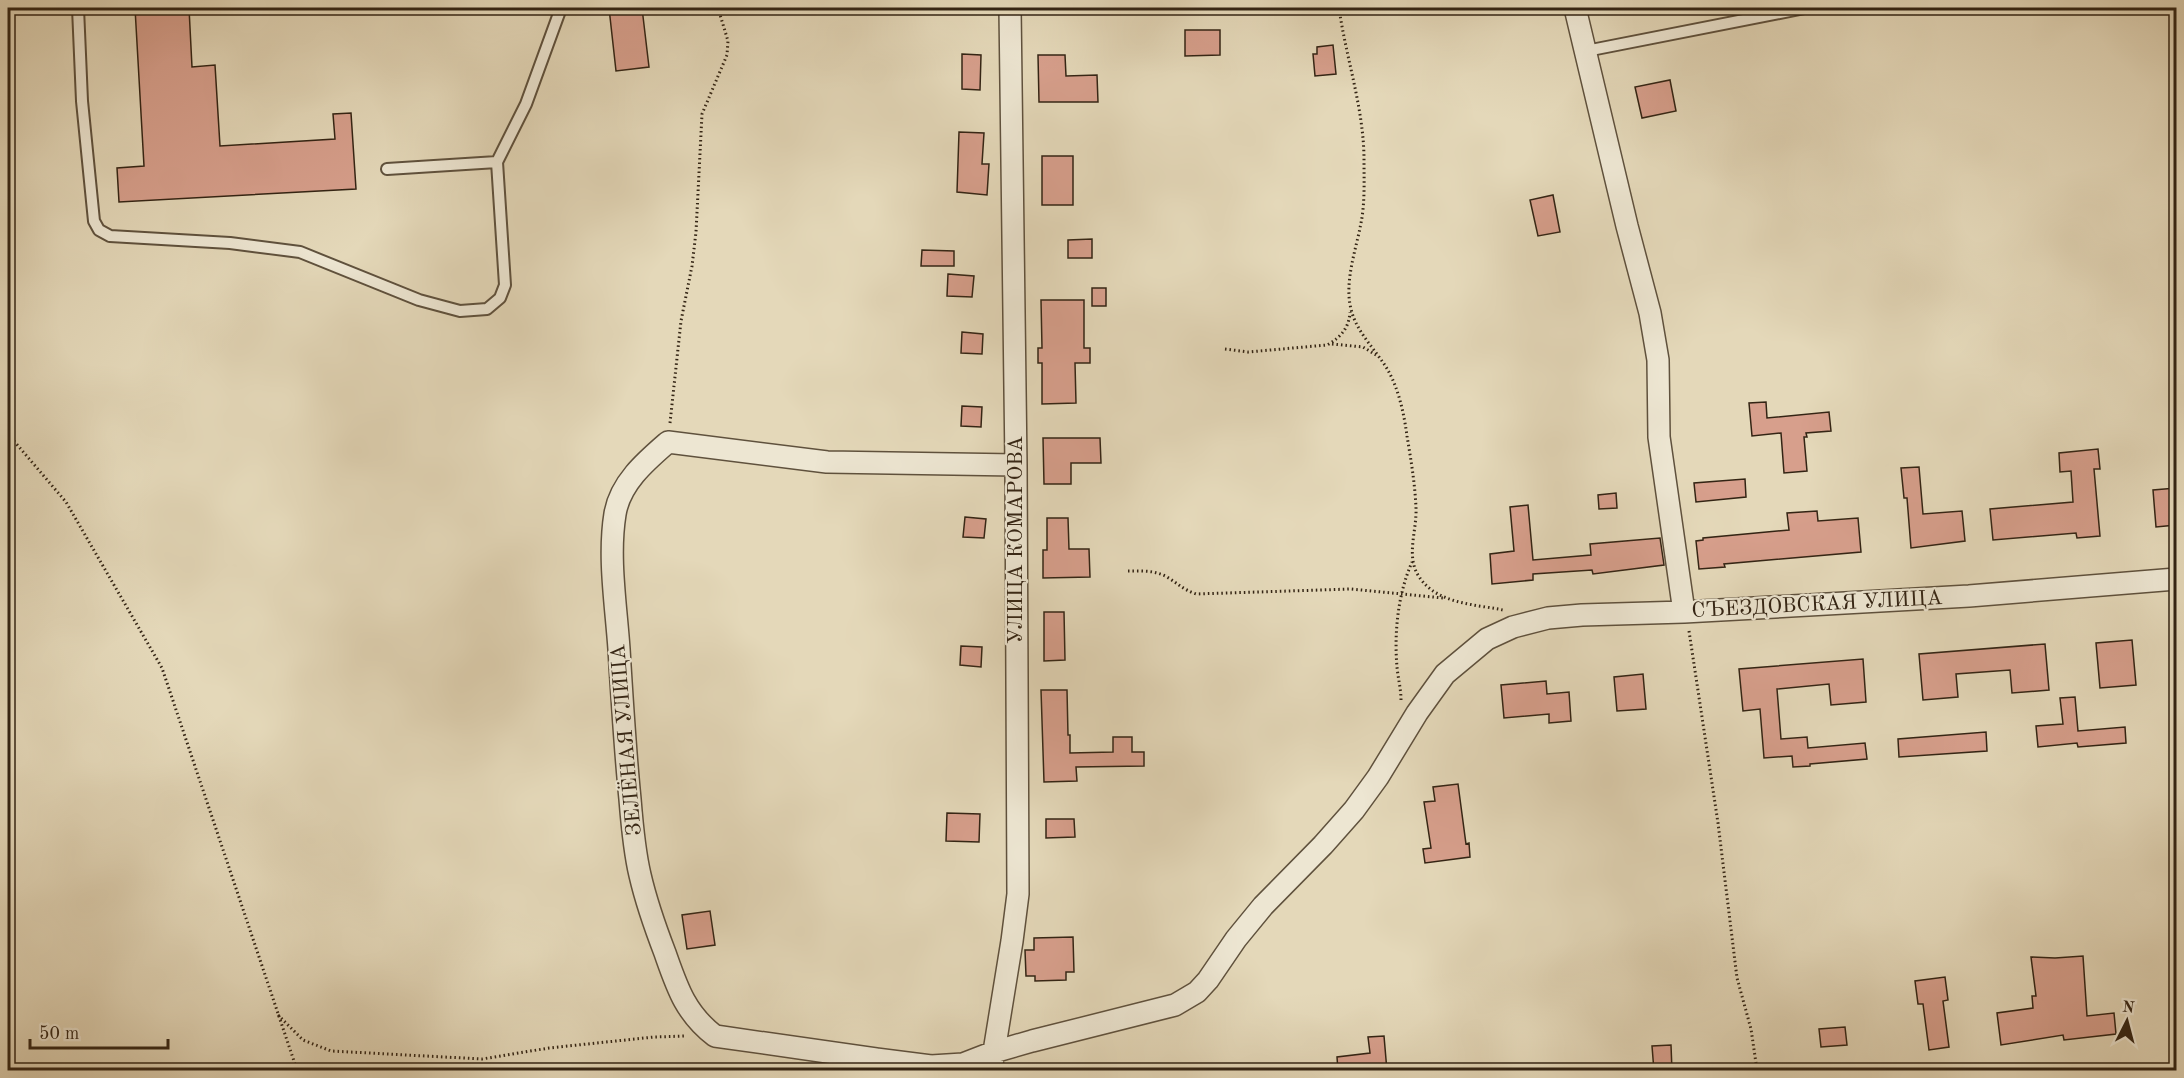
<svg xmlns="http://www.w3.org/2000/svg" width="2184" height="1078" font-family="'Old Standard TT',serif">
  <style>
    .building { fill: #d79f8c; stroke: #332414; stroke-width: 1.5 }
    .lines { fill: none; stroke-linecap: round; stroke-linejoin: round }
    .lane-casing { stroke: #5f513d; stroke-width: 14 }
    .street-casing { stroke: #5f513d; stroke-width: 24 }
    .path { stroke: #332414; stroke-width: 3; stroke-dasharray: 1.5 3; stroke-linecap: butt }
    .lane { stroke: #ede6d2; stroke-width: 10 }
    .street { stroke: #ede6d2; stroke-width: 21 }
    .labels { text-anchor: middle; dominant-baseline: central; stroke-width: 4.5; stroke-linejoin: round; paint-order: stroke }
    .street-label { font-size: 21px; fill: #332414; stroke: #ede6d2 }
  </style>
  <rect width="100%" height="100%" fill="#e4d8b9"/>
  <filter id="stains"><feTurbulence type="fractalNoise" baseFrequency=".00333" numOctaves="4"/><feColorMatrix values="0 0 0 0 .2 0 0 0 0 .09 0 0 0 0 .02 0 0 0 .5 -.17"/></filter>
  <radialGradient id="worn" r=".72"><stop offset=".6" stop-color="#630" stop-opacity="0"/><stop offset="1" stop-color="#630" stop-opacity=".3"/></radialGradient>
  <!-- building -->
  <path class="building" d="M135,8H189L192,67L215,65L220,146L335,139L333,114L351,113L356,189L119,202L117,168L144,166Z
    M609,8H642L649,67L616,71Z
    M1185,30H1220V55L1185,56Z
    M1333,45L1336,74L1315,76L1313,54H1317V47Z
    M962,54L981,55L980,90L962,89Z
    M1038,55H1065L1066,76L1097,75L1098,102H1039Z
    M1670,80L1676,111L1642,118L1635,87Z
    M959,132L984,133L982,164H989L987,195L957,192Z
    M1042,156H1073V205H1042Z
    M1553,195L1560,232L1538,236L1530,200Z
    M1092,239V258H1068V240Z
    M922,250L954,251V266H921Z
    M948,274L974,276L972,297L947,296Z
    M1092,288H1106V306H1092Z
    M1041,300H1084V348H1090V363H1075L1076,403L1042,404V363H1038V348H1042Z
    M962,332L983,334L982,354L961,353Z
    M1766,402L1767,418L1829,412L1831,431L1806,433L1807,437H1804L1807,471L1784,473L1781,433L1752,436L1749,403Z
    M962,406L982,407L981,427L961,426Z
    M1043,438H1100L1101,463H1071V484H1044Z
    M2098,449L2100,469H2094L2100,536L2077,538L2076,533L1993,540L1990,509L2073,502L2071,471L2060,472L2059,453Z
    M1919,467L1923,514L1962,511L1965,541L1911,548L1907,498H1904L1901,468Z
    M1745,479L1746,497L1696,502L1694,483Z
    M2176,488V525L2156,527L2153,490Z
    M1616,493L1617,508L1599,509L1598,495Z
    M1528,505L1533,560L1591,555L1590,544L1660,538L1664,565L1593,574L1592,570L1533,574V580L1492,584L1490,554L1514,551L1510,507Z
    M1817,511L1818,521L1858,518L1861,552L1724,564L1725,567L1699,569L1696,541L1703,540V538L1789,530L1787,513Z
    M965,517L986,519L984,538L963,537Z
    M1047,518H1068L1069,549H1089L1090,577L1043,578V550H1047Z
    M1044,612H1064L1065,660L1044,661Z
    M2132,640L2136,685L2100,688L2096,643Z
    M2045,644L2049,690L2012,693L2010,670L1956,674L1958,697L1923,700L1919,654Z
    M961,646L982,647L981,667L960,665Z
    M1863,659L1866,702L1831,705L1829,684L1777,689L1781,739L1807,737L1808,748L1865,743L1867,759L1810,764V766L1793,767L1792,756L1764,758L1760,709L1743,711L1739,669Z
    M1643,674L1646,709L1617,711L1614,677Z
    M1546,681L1547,694L1569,692L1571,721L1549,723V714L1504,718L1501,685Z
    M1041,690H1067L1068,735H1070V753L1113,752V737H1132V752H1144V766L1076,767L1077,781L1044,782Z
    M2075,697L2078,731L2125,727L2126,743L2078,747L2077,743L2038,747L2036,726L2063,724L2060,698Z
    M1986,732L1987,751L1899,757L1898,739Z
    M1458,784L1466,844L1469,843L1470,857L1425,863L1423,849L1431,848L1424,802L1435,801L1433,787Z
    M947,813L980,814L979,842L946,841Z
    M1046,819H1074L1075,837L1046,838Z
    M710,911L715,945L687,949L682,915Z
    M1073,937L1074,972H1066V980L1035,981V976H1026L1025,950H1034V938Z
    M2083,956L2087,1016L2114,1013L2116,1034L2064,1040L2063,1035L2001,1045L1997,1013L2033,1008L2032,996H2036L2031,957L2055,958Z
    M1945,977L1948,1000L1943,1001L1949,1047L1929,1050L1923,1004H1918L1915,981Z
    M1845,1027L1847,1045L1821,1047L1819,1029Z
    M1384,1036L1387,1071H1338L1337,1057L1370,1053L1368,1037Z
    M1671,1045L1672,1071H1654L1652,1046Z"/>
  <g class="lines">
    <!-- lane casing -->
    <g class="lane-casing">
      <path id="lane" d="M78,8L82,101L94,221L99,230L110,236L230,243L300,252L419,300L460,311L487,309L500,298L505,285L497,162L526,104L561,8
        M1586,51L1805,8
        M387,169L497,162"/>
    </g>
    <!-- street casing -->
    <g class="street-casing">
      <path id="street" d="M1575,8L1627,226L1650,313L1658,360L1659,437L1684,612
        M876,1059L931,1066L963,1064L994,1052L1032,1041L1175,1005L1197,992L1208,980L1236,939L1263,906L1323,845L1354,810L1378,777L1417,713L1445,674L1487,639L1513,627L1548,618L1582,615L1684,612L1969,596L2176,579
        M889,1064L876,1059L715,1036C685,1013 677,987 665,953C655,927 646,901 640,875C634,850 632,824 630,799C625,749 622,699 619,649C616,605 608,557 615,514C620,483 646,461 668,442L827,462L1016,465
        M991,1070L1012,941L1018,894L1016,465L1010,8"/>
    </g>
    <!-- path -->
    <path class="path" d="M1339,8C1346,58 1364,109 1364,160C1364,181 1365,203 1361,223C1356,250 1344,282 1351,309C1356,331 1374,348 1386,367C1398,386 1404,413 1407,436C1411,460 1415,484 1416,508C1417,530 1406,555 1418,575C1435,604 1474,604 1503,610
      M1332,344L1363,347L1376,355
      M1225,349L1248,352L1327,345C1341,337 1349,328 1350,312
      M670,423L681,321L692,266L696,232L702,114L727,55L728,41L718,8
      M8,434L66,502L162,668L297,1070
      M1128,571C1141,571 1155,570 1167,577C1177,583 1184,590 1196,594L1351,589L1443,598
      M1689,631L1718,823L1737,978L1751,1029L1757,1070
      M1401,700C1401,689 1398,678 1397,667C1394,632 1398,594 1412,562
      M278,1015L303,1040L331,1051L482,1059L549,1048L654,1037L686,1036"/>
    <!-- lane -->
    <use href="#lane" class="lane"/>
    <!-- street -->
    <use href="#street" class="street"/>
  </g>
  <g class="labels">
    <!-- street labels -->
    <g class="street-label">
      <text transform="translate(1016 540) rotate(-90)">УЛИЦА КОМАРОВА</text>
      <text transform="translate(1817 605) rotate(-3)">СЪЕЗДОВСКАЯ УЛИЦА</text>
      <text transform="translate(627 740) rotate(-95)">ЗЕЛЁНАЯ УЛИЦА</text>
    </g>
  </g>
  <!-- margin -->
  <rect width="2184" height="1078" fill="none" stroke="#e4d8b9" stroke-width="30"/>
  <rect x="9" y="9" width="2166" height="1060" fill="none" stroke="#332414" stroke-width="3"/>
  <rect x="15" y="15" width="2154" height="1048" fill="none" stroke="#332414" stroke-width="1.5"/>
  <!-- north arrow -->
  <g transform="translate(2127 1021) rotate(6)" stroke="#ede6d2" stroke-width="4.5" paint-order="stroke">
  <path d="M0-4.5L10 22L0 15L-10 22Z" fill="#332414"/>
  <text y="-9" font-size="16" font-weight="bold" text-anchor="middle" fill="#332414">N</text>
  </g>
  <!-- scale -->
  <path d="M30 1039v9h138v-9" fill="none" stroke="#332414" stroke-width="3"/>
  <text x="39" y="1039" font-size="18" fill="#332414" stroke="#ede6d2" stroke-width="4.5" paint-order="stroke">50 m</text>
  <rect width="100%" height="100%" filter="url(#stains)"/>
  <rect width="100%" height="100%" fill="url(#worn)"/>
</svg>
